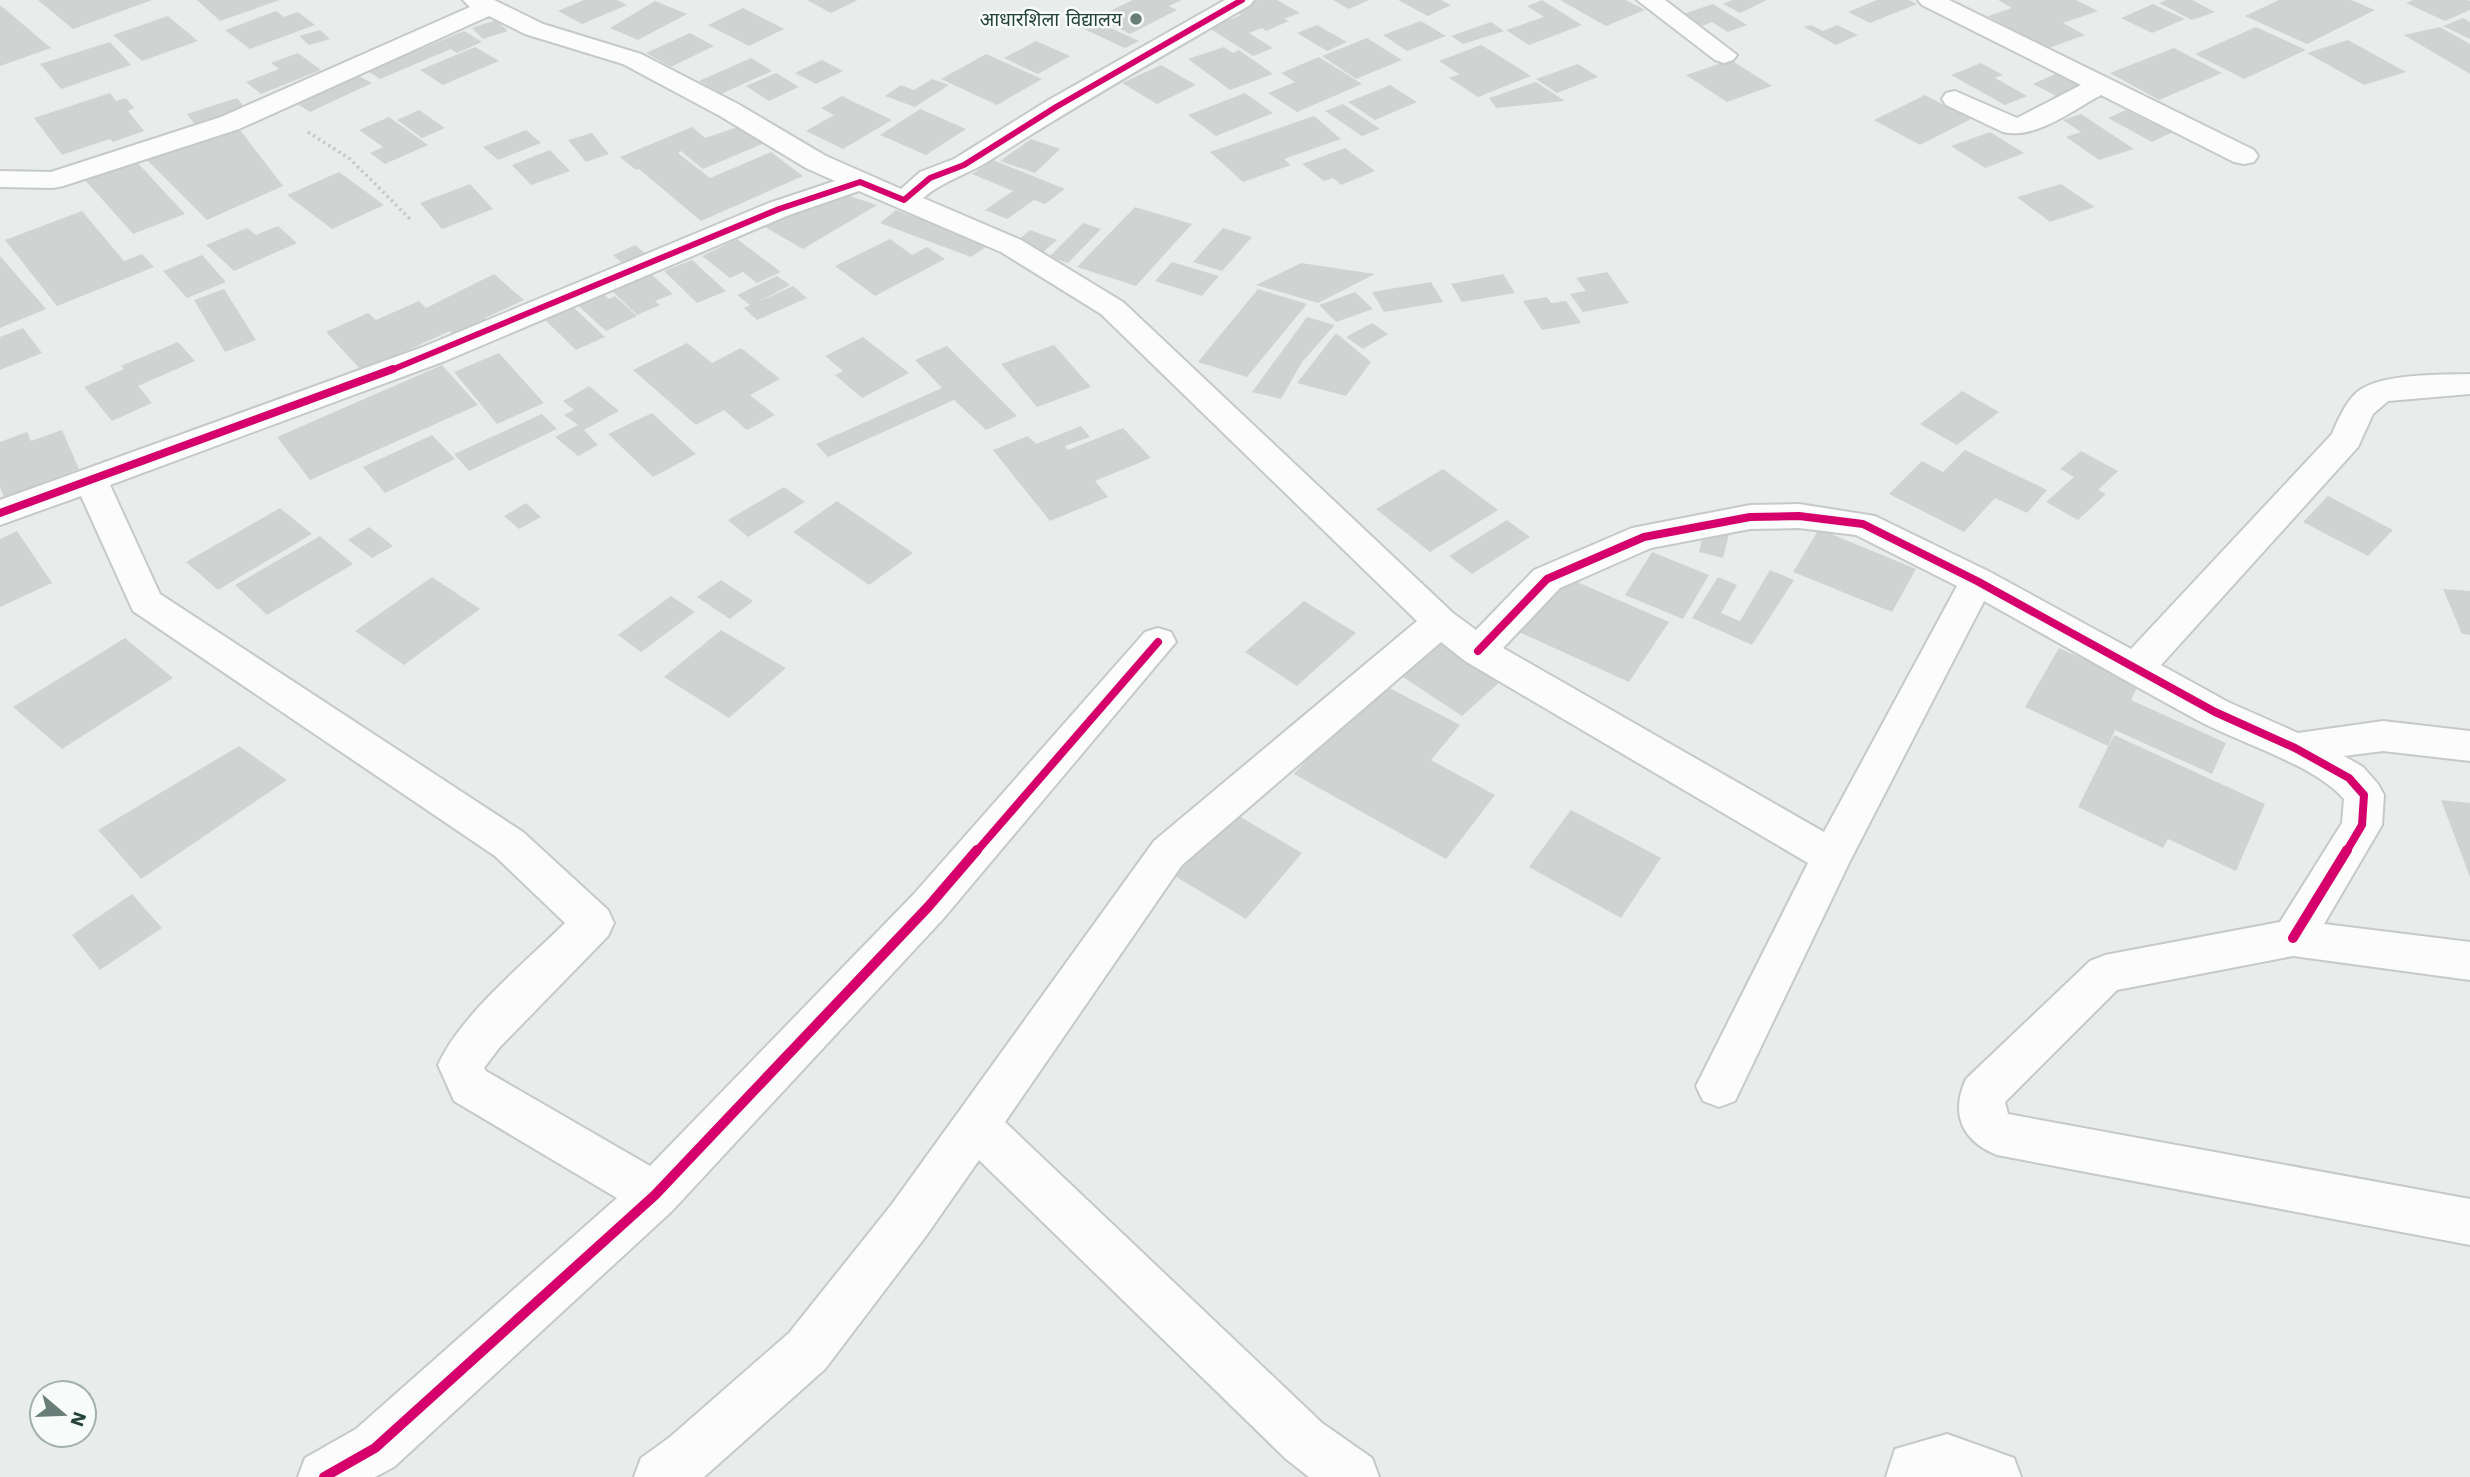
<svg xmlns="http://www.w3.org/2000/svg" width="2470" height="1477" font-family="'Work Sans','Noto Sans Devanagari',sans-serif">
  <style>
    .building { fill: #cfd4d2 }
    .lines { fill: none; stroke-linecap: round; stroke-linejoin: round }
    .minor-casing { stroke: #c5cac8; stroke-width: 4 }
    .path { stroke: #c3ccca; stroke-width: 3.5; stroke-dasharray: 2.5 3.5; stroke-linecap: butt }
    .minor { fill: #fcfcfc; fill-rule: evenodd }
    .cycleway-far2-casing { stroke: #f7fbf9; stroke-width: 10 }
    .cycleway-far1-casing { stroke: #f7fbf9; stroke-width: 12 }
    .cycleway-casing { stroke: #f7fbf9; stroke-width: 15 }
    .cycleway-far2 { stroke: #d6006c; stroke-width: 6 }
    .cycleway-far1 { stroke: #d6006c; stroke-width: 8 }
    .cycleway { stroke: #d6006c; stroke-width: 10 }
    .poi-dot { fill: #697e78; stroke: #f7fbf9; stroke-width: 2.5 }
    .labels { text-anchor: middle; dominant-baseline: central; stroke-width: 5; stroke-linejoin: round; paint-order: stroke }
    .far-poi-label { font-size: 19px; fill: #24423a; stroke: #f7fbf9; text-anchor: end }
  </style>
  <rect width="100%" height="100%" fill="#e8edeb"/>
  <!-- building -->
  <path class="building" d="M38,0H152L73,29Z
    M197,0H280L220,21Z
    M584,0H617L627,5L582,24L558,11Z
    M807,0H858L831,13Z
    M1133,0H1182L1169,6L1177,10L1130,34L1097,17Z
    M1258,0H1277L1300,13L1284,19L1289,21L1266,31L1262,28L1249,33L1273,48L1253,56L1209,28L1241,15L1233,10Z
    M1333,0H1369L1349,9Z
    M1398,0H1441L1451,5L1428,16Z
    M1542,0L1582,25L1529,45L1506,30L1544,17L1527,6Z
    M1560,0H1626L1645,10L1606,26Z
    M1732,0H1767L1740,13L1723,4Z
    M1877,0H1909L1917,4L1870,23L1848,12Z
    M1998,0H2076L2098,11L2063,23L2085,35L2046,49L1988,16L2012,8Z
    M2167,0H2192L2215,12L2192,20L2159,3Z
    M2279,0H2351L2375,10L2307,44L2245,16Z
    M2413,0H2468L2470,1V10L2445,21L2406,3Z
    M655,1L687,14L638,40L610,28Z
    M1713,4L1747,25L1728,32L1712,22L1702,26L1683,14Z
    M2153,4L2185,19L2152,33L2121,18Z
    M0,5L51,48L0,66Z
    M743,8L784,29L749,46L708,25Z
    M276,11L284,17L298,12L315,25L250,49L225,30Z
    M168,16L198,41L142,61L113,35Z
    M1084,16L1139,41L1125,48L1071,23Z
    M2463,18L2470,22V39L2443,26Z
    M496,20L508,31L483,39L472,28Z
    M1421,21L1446,36L1407,51L1383,35Z
    M1491,22L1504,31L1463,44L1451,36Z
    M1317,25L1347,42L1327,51L1297,33Z
    M1811,25L1823,31L1837,25L1858,35L1836,45L1804,27Z
    M2256,27L2306,50L2244,79L2195,54Z
    M2440,27L2470,44V74L2404,35Z
    M320,30L330,39L309,45L299,36Z
    M464,31L482,42L457,53L451,49L380,79L363,68L411,48L416,51Z
    M690,33L714,46L671,67L646,53Z
    M1367,38L1402,60L1356,79L1322,56Z
    M2348,40L2406,72L2364,85L2307,53Z
    M1036,41L1070,56L1038,74L1004,58Z
    M110,42L131,65L61,89L40,64Z
    M1481,45L1501,57L1531,76L1478,97L1449,78L1459,74L1439,61Z
    M475,47L499,61L443,85L420,70Z
    M1224,47L1233,53L1239,50L1273,74L1230,90L1188,59Z
    M2174,48L2222,73L2159,100L2110,73Z
    M298,53L321,70L261,94L246,82L279,69L271,63Z
    M986,54L1042,79L997,105L941,79Z
    M1319,57L1362,84L1297,112L1268,93L1295,82L1281,73Z
    M751,58L772,71L721,94L699,81Z
    M822,60L843,71L816,84L795,73Z
    M1731,60L1772,86L1727,102L1686,75Z
    M1981,63L2003,75L1995,78L2027,96L2005,105L1951,75Z
    M1578,64L1598,77L1557,93L1536,79Z
    M1161,65L1196,85L1157,104L1122,83Z
    M2064,70L2089,83L2058,97L2033,84Z
    M351,72L372,83L310,112L291,100Z
    M776,73L799,87L769,101L746,86Z
    M932,79L949,85L915,107L885,96L901,85L914,90Z
    M1536,82L1565,101L1496,108L1489,98Z
    M1390,85L1417,102L1375,120L1348,102Z
    M110,93L116,101L126,98L134,108L128,111L144,131L113,142L110,139L62,155L34,118Z
    M1245,93L1273,113L1216,136L1188,115Z
    M1925,95L1971,119L1920,145L1874,120Z
    M842,96L856,103L892,120L843,149L806,131L834,115L821,108Z
    M237,98L246,109L196,126L187,114Z
    M1343,104L1380,129L1362,136L1325,111Z
    M920,109L966,129L926,155L880,135Z
    M419,110L445,128L422,138L397,120Z
    M2126,110L2152,123L2164,118L2183,127L2152,142L2108,118Z
    M2081,114L2134,149L2099,160L2066,137L2081,132L2063,120Z
    M1314,116L1341,139L1284,159L1291,165L1243,182L1210,152Z
    M389,117L428,145L385,164L370,153L383,147L359,130Z
    M744,125L767,142L703,169L681,151L678,153L710,178L771,152L803,176L701,221L639,169L636,170L620,157L692,127L705,138Z
    M237,126L283,186L207,220L144,157Z
    M526,130L541,143L498,160L483,147Z
    M1990,132L2024,153L1985,168L1951,146Z
    M592,133L609,154L586,162L568,140Z
    M1031,139L1060,149L1035,173L1000,161Z
    M1345,148L1375,171L1341,185L1333,178L1324,181L1302,164Z
    M550,150L570,171L531,185L512,165Z
    M135,160L185,214L133,234L84,179Z
    M993,160L1018,170L1065,189L1045,204L1034,200L1007,219L985,210L1013,191L972,174Z
    M339,172L384,205L332,229L287,195Z
    M470,184L493,209L442,229L420,203Z
    M2061,184L2095,207L2050,222L2017,197Z
    M840,193L877,205L803,249L765,227Z
    M1135,207L1192,224L1136,286L1077,267Z
    M896,210L990,244L971,257L880,223Z
    M82,211L124,261L142,254L154,267L57,306L5,240Z
    M1083,223L1101,229L1068,263L1049,257Z
    M278,226L297,243L234,271L206,245L247,228L256,235Z
    M1223,228L1252,237L1222,271L1193,262Z
    M1030,230L1057,240L1042,253L1015,243Z
    M737,239L781,272L757,283L743,272L730,278L702,256Z
    M890,239L912,255L927,247L945,259L875,296L835,266Z
    M635,245L645,253L622,263L613,255Z
    M202,255L226,282L187,298L163,271Z
    M0,256L46,309L0,328Z
    M692,260L726,291L697,303L664,271Z
    M1172,262L1219,276L1202,296L1155,281Z
    M1301,263L1375,274L1318,303L1256,285Z
    M649,272L673,294L655,301L660,305L637,315L609,288Z
    M1607,272L1629,303L1583,312L1570,294L1586,291L1576,278Z
    M494,274L524,300L485,318L491,324L458,339L450,331L362,371L326,332L368,313L376,320L419,301L426,308Z
    M1503,274L1515,293L1462,302L1451,284Z
    M777,276L790,285L758,302L793,286L807,298L757,320L744,308L750,305L737,295Z
    M1431,282L1443,302L1384,312L1372,292Z
    M224,289L256,340L225,352L194,300Z
    M1258,289L1307,304L1247,377L1198,362Z
    M599,290L609,299L615,296L637,316L606,331L574,302Z
    M1355,292L1373,309L1336,322L1319,305Z
    M1547,297L1551,303L1566,301L1581,323L1542,330L1523,301Z
    M571,305L605,337L576,350L542,317Z
    M1307,317L1335,325L1302,362L1281,399L1252,392Z
    M1372,323L1388,334L1363,349L1346,337Z
    M23,328L42,353L0,370V337Z
    M1336,333L1371,362L1346,396L1297,383Z
    M863,337L909,373L862,398L835,375L843,371L825,356Z
    M178,342L195,361L138,386L152,403L112,421L84,387L124,369L121,366Z
    M687,343L712,363L741,348L780,379L750,395L775,415L747,430L724,410L696,425L633,370Z
    M1054,345L1091,387L1037,407L1001,364Z
    M947,346L1017,416L986,430L954,400L828,457L816,444L942,388L915,360Z
    M499,353L544,403L497,424L454,372Z
    M442,365L478,405L310,480L277,437Z
    M589,386L619,411L584,430L598,445L578,456L555,437L578,425L564,415L574,410L563,401Z
    M1962,391L1999,412L1957,445L1920,424Z
    M652,413L696,454L653,477L608,434Z
    M542,414L557,429L469,471L454,454Z
    M1081,426L1090,437L1065,446L1068,450L1123,428L1151,458L1095,481L1108,497L1050,521L993,450L1028,436L1036,444Z
    M62,430L79,469L4,497L0,487V442L27,432L31,441Z
    M432,435L455,459L385,493L363,467Z
    M1965,450L2047,490L2027,513L1995,498L1964,532L1889,494L1922,461L1943,472Z
    M2081,451L2118,471L2098,490L2106,494L2078,520L2046,502L2074,477L2060,469Z
    M1443,469L1498,510L1430,552L1376,509Z
    M784,487L805,502L748,537L728,520Z
    M2328,496L2393,530L2368,556L2303,522Z
    M837,501L913,553L869,585L793,532Z
    M526,503L541,517L519,529L504,516Z
    M280,508L312,534L218,590L186,562Z
    M1507,520L1530,537L1472,574L1449,556Z
    M369,527L393,546L372,558L348,540Z
    M1705,528L1729,534L1723,558L1699,552Z
    M1819,529L1916,569L1892,612L1793,572Z
    M17,531L52,583L0,607V539Z
    M320,536L353,564L267,615L235,585Z
    M1652,552L1709,575L1683,619L1625,595Z
    M1770,570L1794,580L1752,645L1692,618L1718,577L1737,585L1721,613L1740,621Z
    M1561,575L1669,622L1629,682L1519,632Z
    M432,577L480,609L404,665L355,631Z
    M721,580L753,601L730,619L697,597Z
    M2443,589L2470,591V635L2462,634Z
    M671,596L695,612L641,652L618,635Z
    M1304,601L1356,633L1297,686L1245,652Z
    M721,630L786,668L729,718L664,677Z
    M125,638L173,678L62,749L13,707Z
    M1440,641L1501,681L1462,716L1400,675Z
    M2059,648L2139,684L2131,700L2226,743L2212,774L2115,730L2108,746L2025,707Z
    M1382,684L1460,725L1431,760L1495,795L1446,859L1294,774L1347,715Z
    M2114,735L2265,804L2236,871L2168,839L2163,848L2078,807Z
    M239,746L287,780L141,879L98,830Z
    M2441,800L2470,803V877Z
    M1571,810L1661,858L1621,918L1529,867Z
    M1232,812L1302,853L1246,919L1175,876Z
    M132,894L162,928L100,970L72,935Z"/>
  <g class="lines">
    <!-- minor casing -->
    <g class="minor-casing">
      <path id="minor" d="M463,0H494L543,24L641,54L738,104L826,156L901,189L920,172L954,159L1047,101L1225,0H1254L1250,5C1164,55 1077,105 992,159C969,174 944,180 923,198L1021,240L1123,302L1453,613L1476,630L1534,570L1632,528L1750,505L1799,504L1875,516L1990,572L2131,649L2332,434C2338,420 2345,403 2357,392C2381,373 2440,375 2470,374V394L2388,401L2373,414L2358,447L2161,665L2228,702L2298,733L2383,721L2470,731V761L2383,751L2344,756L2363,767L2378,784L2384,795L2382,825L2324,924L2470,942V980L2293,956L2117,990L2005,1102L2008,1114L2470,1199V1245L1997,1155C1962,1141 1950,1114 1966,1079L2090,961L2105,955L2280,922L2342,823L2344,799C2315,765 2240,743 2199,721C2127,682 2056,641 1984,601L1850,861L1735,1101L1719,1107L1703,1101L1696,1086L1808,863L1465,661L1441,642L1182,865L1005,1122L1322,1423L1372,1458L1379,1477H1309L1286,1459L979,1160L926,1236L825,1369L704,1477H634L641,1458L670,1437L789,1333L892,1204L1154,841L1417,621L1101,314L1001,252L859,191L789,215L445,361L110,485L160,594L523,832L608,910L614,923L608,936L499,1048L484,1068L486,1071L650,1166L913,895L1145,632L1158,628L1171,632L1176,642L943,919L672,1211L394,1467L375,1477H298L305,1458L356,1429L617,1198L454,1101L438,1065C461,1014 525,963 565,923L495,856L133,611L81,496L0,525V500L423,347L769,203L835,181L806,168L720,116L623,64L525,34L489,16L239,129L63,186L53,188L0,187V171L51,172L221,117L470,7ZM1799,528L1856,535L1957,586L1824,832L1503,648L1560,588L1651,548L1750,529Z
        M1637,0H1665L1737,55L1733,60L1724,63L1715,60Z
        M1918,0H1949L2254,150L2258,156L2254,162L2244,164L2234,162L2101,95C2073,110 2035,140 2003,132L1946,105L1942,99L1946,93L1955,91L2017,118L2081,85L1922,5Z
        M1947,1434L2014,1458L2021,1477H1886L1895,1449Z"/>
    </g>
    <!-- path -->
    <path class="path" d="M308,132L350,159L411,220"/>
    <!-- minor -->
    <use href="#minor" class="minor"/>
    <!-- cycleway-far2 casing -->
    <g class="cycleway-far2-casing">
      <path id="cycleway-far2" d="M389,371L779,209L860,182L904,200L930,178L964,165L1056,107L1242,0"/>
    </g>
    <!-- cycleway-far1 casing -->
    <g class="cycleway-far1-casing">
      <path id="cycleway-far1" d="M0,513L393,369
        M1478,651L1547,579L1644,537L1750,517L1799,516L1863,524L1977,581L2215,712L2295,748L2349,778L2364,795L2362,825L2346,852
        M976,852L1158,642"/>
    </g>
    <!-- cycleway casing -->
    <g class="cycleway-casing">
      <path id="cycleway" d="M2293,938L2347,850
        M324,1477L375,1448L655,1195L928,907L977,850"/>
    </g>
    <!-- cycleway-far2 -->
    <use href="#cycleway-far2" class="cycleway-far2"/>
    <!-- cycleway-far1 -->
    <use href="#cycleway-far1" class="cycleway-far1"/>
    <!-- cycleway -->
    <use href="#cycleway" class="cycleway"/>
  </g>
  <!-- markers -->
  <circle class="poi-dot" cx="1136" cy="19" r="7"/>
  <g class="labels">
    <!-- far-poi labels -->
    <g class="far-poi-label">
      <text x="1122" y="19">आधारशिला विद्यालय</text>
    </g>
  </g>
  <!-- north arrow -->
  <g transform="translate(63 1414) rotate(109)"><circle r="33" fill="#f7fbf9" stroke="#a3b1ad" stroke-width="2"/>
  <path d="M0-5L12 26L0 18L-12 26Z" fill="#697e78"/>
  <text y="-10" font-size="19" font-weight="bold" text-anchor="middle" fill="#24423a">N</text>
  </g>
</svg>
